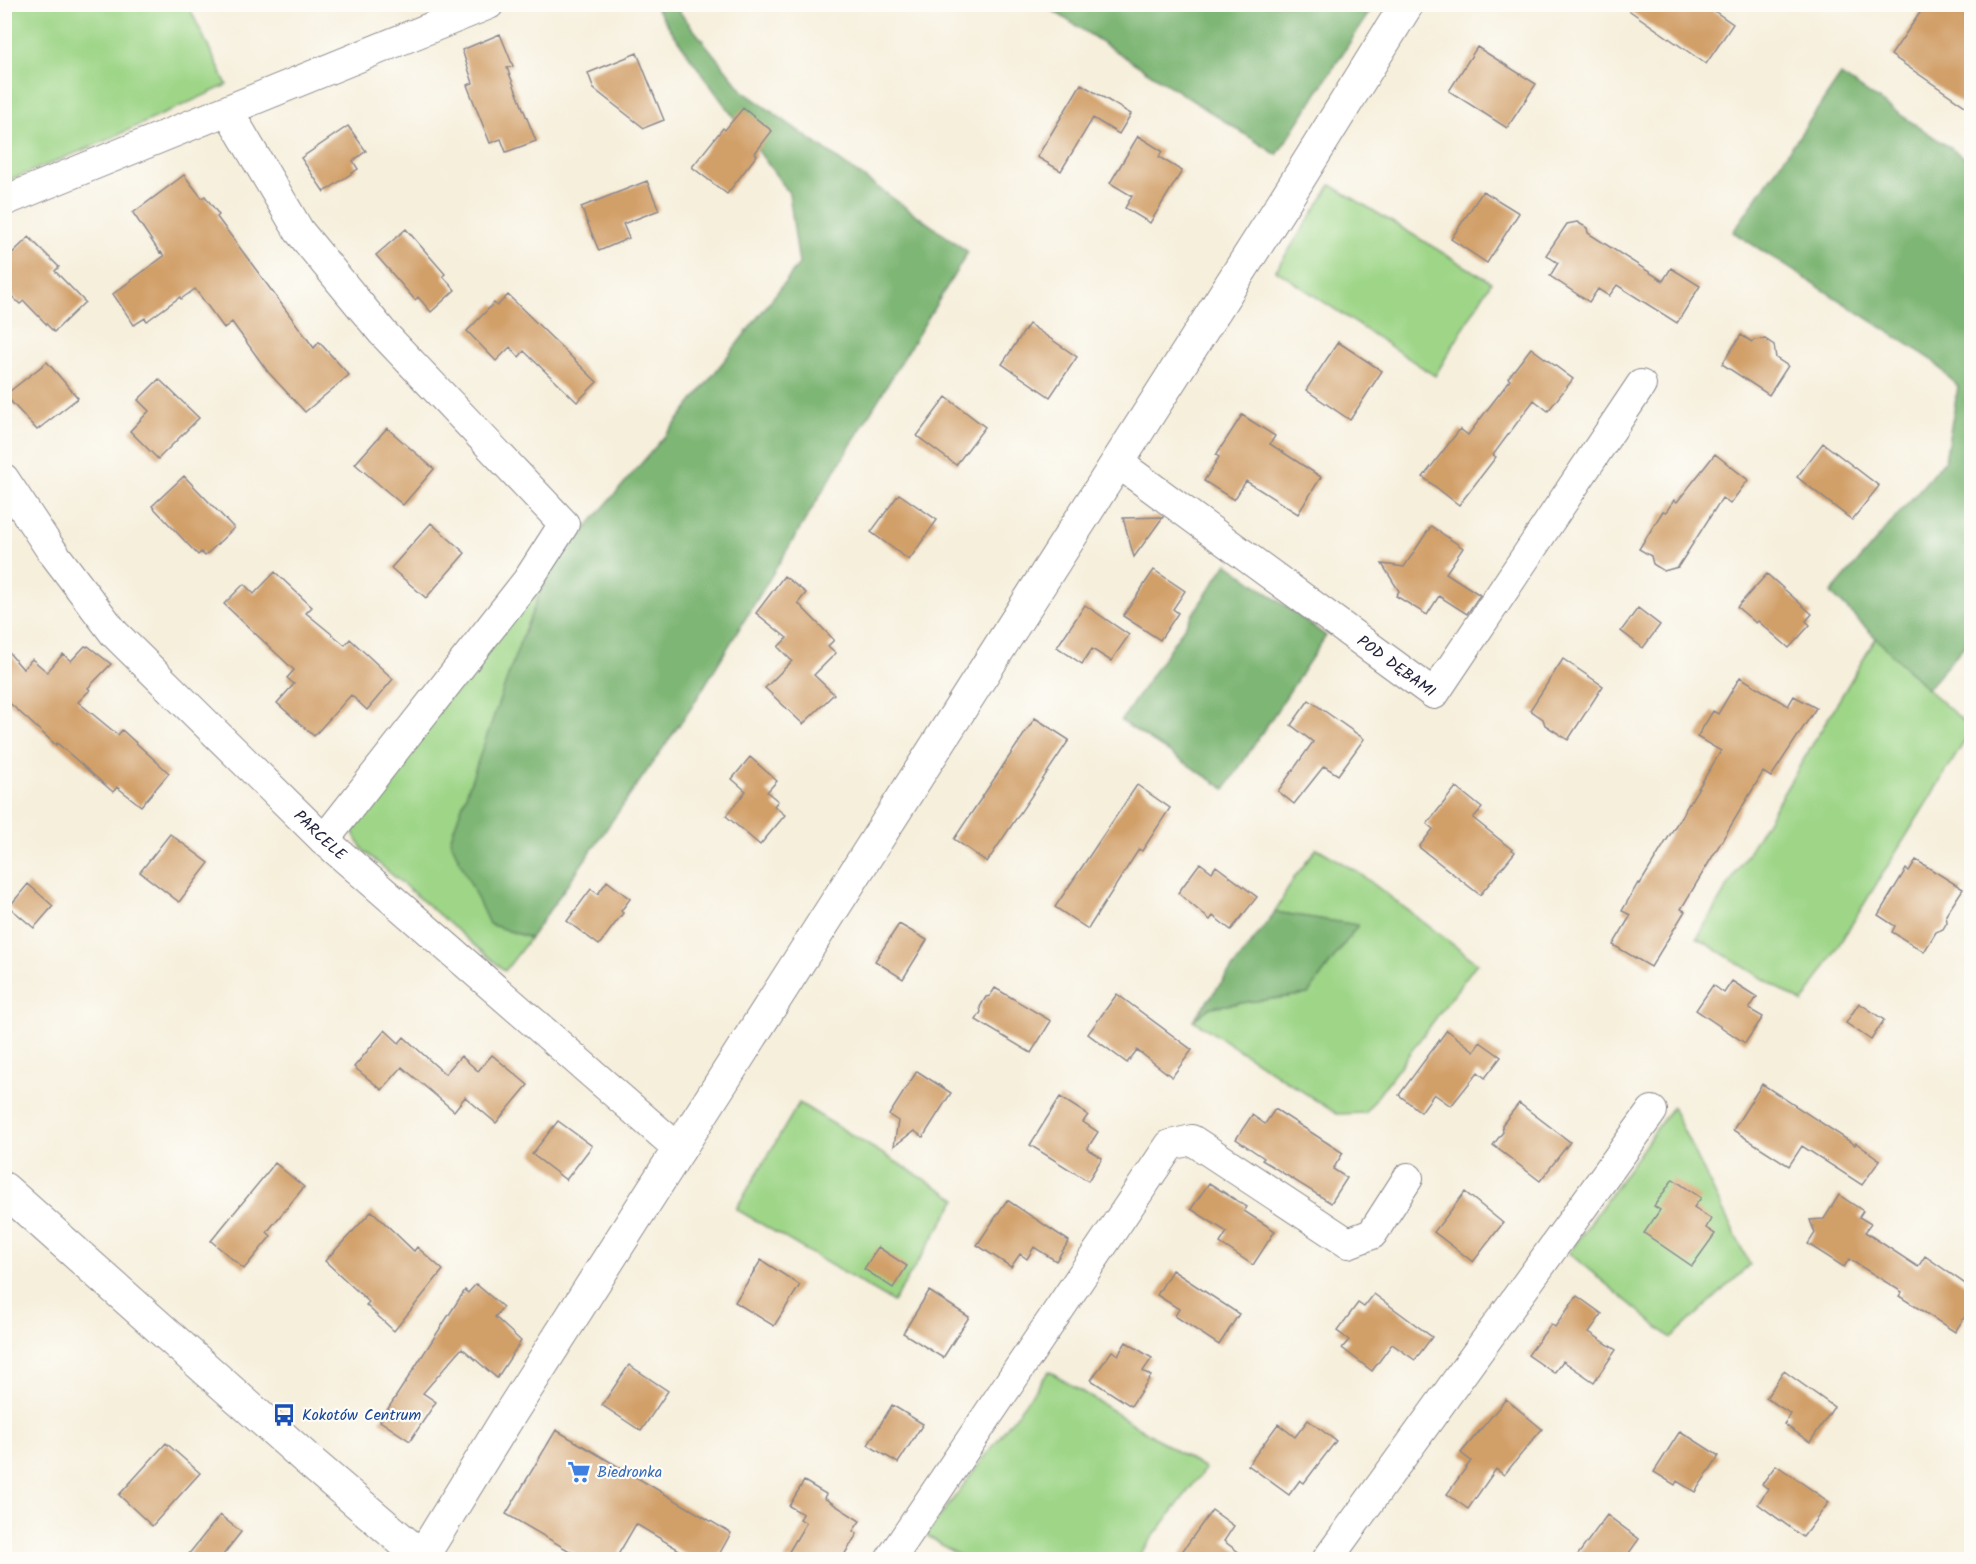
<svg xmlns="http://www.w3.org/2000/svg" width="1976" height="1564" font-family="Kalam,sans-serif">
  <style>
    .green { fill: #9ed587; stroke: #607c61; stroke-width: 1.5 }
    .forest { fill: #7eb674; stroke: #506c58; stroke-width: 1.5 }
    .building { fill: #d19f67 }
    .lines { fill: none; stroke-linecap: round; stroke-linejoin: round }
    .street-casing { stroke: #8c888c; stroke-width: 32 }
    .secondary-casing { stroke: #8c888c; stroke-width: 35 }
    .street { stroke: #fff; stroke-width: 30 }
    .secondary { stroke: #fff; stroke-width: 33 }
    .labels { text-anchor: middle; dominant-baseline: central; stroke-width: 4.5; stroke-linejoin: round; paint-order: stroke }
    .street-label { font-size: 16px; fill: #22223b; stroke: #fdfcf7 }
    .transit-label { font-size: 16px; fill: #164399; stroke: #fdfcf7; text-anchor: start }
    .shop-label { font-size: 16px; fill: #366cbe; stroke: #fdfcf7; text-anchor: start }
  </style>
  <rect width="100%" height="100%" fill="#fdfcf7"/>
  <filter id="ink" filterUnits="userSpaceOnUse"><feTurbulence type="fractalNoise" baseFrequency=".0167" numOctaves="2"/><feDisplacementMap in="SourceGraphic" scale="12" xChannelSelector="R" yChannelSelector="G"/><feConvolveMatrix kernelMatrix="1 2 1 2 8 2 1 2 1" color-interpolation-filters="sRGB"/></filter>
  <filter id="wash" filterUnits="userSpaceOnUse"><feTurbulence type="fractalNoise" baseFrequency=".008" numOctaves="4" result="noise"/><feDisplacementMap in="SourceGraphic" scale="24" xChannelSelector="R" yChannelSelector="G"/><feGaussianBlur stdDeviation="1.35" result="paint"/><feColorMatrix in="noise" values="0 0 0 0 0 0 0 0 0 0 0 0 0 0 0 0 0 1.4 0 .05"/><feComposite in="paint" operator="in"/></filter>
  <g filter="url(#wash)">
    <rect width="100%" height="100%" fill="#f6efdc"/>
    <!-- green -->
    <path class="green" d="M5,4L188,5L227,85L98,144L5,182Z
      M1331,185L1491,282L1435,376L1276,270Z
      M549,571L519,645L489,924L530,938L505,971L363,850L353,833L360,809Z
      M1876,638L1927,689L1971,728V731L1803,1003L1697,938Z
      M1317,848L1359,873L1477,963L1365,1113L1337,1114L1193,1020L1211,1007L1308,994L1357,925L1275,912L1294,878Z
      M799,1103L957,1199L893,1302L736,1209Z
      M1672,1107L1750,1265L1671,1338L1569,1253Z
      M1049,1371L1205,1469L1136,1559H964L926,1535Z"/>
    <!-- forest -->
    <path class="forest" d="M654,5H674L744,92L968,252L691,708L530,938L489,924L450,840L519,645L549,571L675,424L799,264L789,193L689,56Z
      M1044,5H1374L1277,155Z
      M1841,75L1971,162V638L1927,689L1831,593L1945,460L1958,387L1931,359L1733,232Z
      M1227,563L1326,636L1225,789L1121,721Z
      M1275,912L1358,925L1308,994L1211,1007L1193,1020Z"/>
    <g id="blocks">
      <!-- building -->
      <path class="building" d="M1620,4H1704L1733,24L1706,64Z
        M1926,4H1971V110L1891,55Z
        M500,34L513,66L507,68L536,141L506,152L501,139L490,143L467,85L473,83L462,50Z
        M1477,47L1536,84L1507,128L1449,91Z
        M637,53L664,120L644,128L594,89L588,73Z
        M1081,84L1131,114L1119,134L1093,118L1061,171L1037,157Z
        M743,108L772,131L755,153L757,155L727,194L692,167L723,128L725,130Z
        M348,126L366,151L353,161L358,169L324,192L301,158Z
        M1138,136L1162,151L1159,157L1182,171L1150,223L1125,208L1132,196L1110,183Z
        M184,175L202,198L205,196L219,215L217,217L314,348L319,342L349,375L305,412L268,372L232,322L224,328L195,289L181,299L180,297L147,321L145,318L134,325L113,294L164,256L161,252L160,253L133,213Z
        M647,181L659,210L623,224L629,238L599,251L581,207Z
        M1483,191L1519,213L1487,263L1451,239Z
        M1577,222L1587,228L1588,233L1663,281L1671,268L1700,286L1677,323L1617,285L1609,296L1598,289L1589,302L1550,276L1558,263L1546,255L1567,224Z
        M406,229L445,274L443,276L455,290L431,312L418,297L415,300L376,255Z
        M29,237L59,267L55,271L85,302L54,332L24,301L20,304L4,289V261Z
        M508,295L597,382L577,402L524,351L519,357L510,347L496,361L467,331L494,303L497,306Z
        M1029,324L1077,357L1050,397L1002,364Z
        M1741,335L1752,342L1754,340L1765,339L1774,345L1776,358L1788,366L1769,395L1722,364Z
        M1338,342L1382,371L1350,420L1306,390Z
        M1531,348L1573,379L1548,411L1534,400L1493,455L1496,457L1459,505L1423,477L1460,429L1468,435L1510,380L1508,378Z
        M47,362L78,398L37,430L5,395Z
        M159,379L199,418L158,459L130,431L149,411L138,400Z
        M946,397L985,427L956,465L917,436Z
        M1242,415L1275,436L1270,444L1321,477L1298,514L1246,481L1234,500L1204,481L1219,457L1216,455Z
        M387,428L434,469L403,505L355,464Z
        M1823,443L1879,486L1852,520L1797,477Z
        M1715,454L1748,480L1730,504L1722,498L1678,567L1664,571L1653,564L1651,556L1639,549L1663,511L1666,512L1674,500L1677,502Z
        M184,476L234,528L205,556L201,552L198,555L152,506Z
        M899,494L937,520L909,560L871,532Z
        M1163,517L1134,557L1123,518Z
        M431,523L465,553L426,598L391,568Z
        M1431,526L1463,548L1446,573L1480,595L1467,614L1439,596L1427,615L1396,596L1399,591L1382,564L1404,567Z
        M1154,570L1185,591L1173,609L1178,613L1160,640L1123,616Z
        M275,572L312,607L306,613L345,645L350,639L393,679L367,710L351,695L314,736L277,703L294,684L287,678L294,670L224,604L244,584L254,594Z
        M1767,574L1812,614L1806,621L1810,625L1789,648L1758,621L1756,623L1737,607Z
        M784,576L806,593L798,603L834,640L828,646L836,653L814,675L834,694L803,724L765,688L792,661L778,647L787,638L756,613Z
        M1085,605L1129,635L1111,661L1092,649L1082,664L1057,647Z
        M1638,608L1660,625L1643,648L1621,631Z
        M85,646L87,647L88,646L111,664L88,688L90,690L78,702L118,735L122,730L169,773L141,806L117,787L113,792L57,743L56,745L4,698V647L23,669L32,659L47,672L63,654L71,661Z
        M1563,659L1603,686L1568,740L1545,725L1543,719L1530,710Z
        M1740,677L1788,706L1794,696L1816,708L1771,777L1763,772L1681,909L1685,911L1651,967L1613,945L1631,915L1622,911L1638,883L1640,884L1721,751L1697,737L1713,711L1718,714Z
        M1309,700L1364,739L1338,775L1324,766L1294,804L1278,791L1313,742L1291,725Z
        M1035,718L1069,740L987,862L954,839Z
        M750,757L777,781L767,792L778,801L774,806L785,815L760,845L726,816L746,791L732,779Z
        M1137,785L1170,808L1142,851L1139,849L1088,929L1055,907Z
        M1456,787L1482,808L1473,818L1515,852L1480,895L1419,847L1433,829L1427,824Z
        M170,834L209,863L179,902L140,872Z
        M1916,860L1963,889L1946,915L1947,922L1943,929L1936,932L1924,952L1892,932L1895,926L1878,915L1906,869L1909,871Z
        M1200,863L1212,872L1216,866L1257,897L1231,930L1213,916L1210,920L1178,893Z
        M607,881L630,899L621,911L623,913L599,945L567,921L591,889L598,894Z
        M28,884L53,906L34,928L9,907Z
        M899,924L927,940L903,979L875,961Z
        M1732,981L1757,997L1749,1009L1763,1017L1745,1043L1696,1010L1713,985L1724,993Z
        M995,988L1051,1021L1031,1053L976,1020L981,1012L980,1007L986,997L990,996Z
        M1117,994L1192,1050L1172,1077L1137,1050L1127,1063L1088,1034Z
        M1859,1003L1884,1020L1871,1040L1846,1023Z
        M385,1030L399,1043L404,1037L445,1074L461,1056L478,1071L492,1055L528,1085L496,1123L465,1097L454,1111L402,1067L382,1090L354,1067Z
        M1447,1030L1474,1051L1480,1042L1501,1057L1485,1078L1478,1072L1451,1106L1434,1094L1421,1112L1399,1095Z
        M917,1071L951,1093L923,1137L914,1131L894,1146L898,1121L889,1115Z
        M1762,1084L1855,1145L1856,1143L1880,1160L1862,1185L1802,1146L1789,1166L1733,1130Z
        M1060,1097L1088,1115L1083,1122L1098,1132L1087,1149L1102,1158L1088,1181L1030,1145Z
        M1519,1103L1570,1142L1540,1181L1493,1145L1503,1132L1502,1125Z
        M1275,1109L1343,1153L1333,1169L1347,1178L1331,1203L1262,1160L1264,1158L1236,1139L1252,1115L1265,1124Z
        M558,1121L592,1146L566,1180L532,1154Z
        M275,1163L304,1187L267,1232L271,1236L244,1269L211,1241Z
        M1673,1179L1701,1198L1694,1207L1711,1219L1706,1228L1715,1234L1692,1266L1644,1233L1660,1210L1654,1206Z
        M1209,1183L1247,1207L1244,1211L1275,1231L1253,1265L1220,1243L1227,1232L1191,1209Z
        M1465,1192L1503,1223L1473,1262L1434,1232Z
        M1839,1195L1863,1211L1859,1217L1871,1224L1865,1232L1918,1267L1925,1256L1971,1288V1307L1955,1332L1899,1296L1902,1292L1849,1259L1844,1267L1808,1244L1815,1233L1810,1220L1824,1219Z
        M1007,1200L1069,1241L1056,1261L1034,1247L1027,1259L1020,1254L1011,1267L977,1245Z
        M372,1211L414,1251L417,1247L443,1270L394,1331L366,1305L369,1302L325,1261Z
        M878,1247L907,1266L893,1288L864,1269Z
        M761,1260L800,1285L774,1326L735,1302Z
        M1172,1270L1239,1314L1219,1345L1175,1316L1179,1309L1157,1295Z
        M476,1284L503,1307L495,1317L521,1341L497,1378L462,1348L423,1393L436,1402L410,1441L380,1421L465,1290L468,1293Z
        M929,1291L969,1317L943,1358L903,1333Z
        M1374,1294L1432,1337L1415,1360L1392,1344L1372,1371L1342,1348L1349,1340L1337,1331L1358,1303L1364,1307Z
        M1577,1296L1602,1314L1589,1332L1616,1350L1594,1382L1563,1361L1554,1373L1528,1355L1551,1324L1555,1327Z
        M1126,1342L1152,1358L1143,1371L1151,1376L1131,1406L1091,1380L1112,1351L1118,1355Z
        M629,1365L668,1391L641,1431L602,1405Z
        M1784,1371L1834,1407L1810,1442L1784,1424L1791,1414L1766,1398Z
        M1506,1399L1542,1429L1504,1475L1496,1469L1468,1509L1447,1494L1471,1461L1461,1453Z
        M892,1405L923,1424L898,1463L868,1445Z
        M1308,1420L1336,1441L1304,1483L1300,1480L1289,1495L1248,1465L1278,1424L1295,1437Z
        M556,1430L731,1533L716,1560H696L636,1524L615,1560H585L506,1514Z
        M1680,1431L1719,1456L1695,1492L1677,1481L1675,1485L1654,1472Z
        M166,1443L200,1473L152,1526L119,1495Z
        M1776,1465L1829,1502L1803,1537L1758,1504L1768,1489L1762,1484Z
        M804,1481L826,1494L824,1498L860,1521L853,1531L857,1534L841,1560H784L806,1523L800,1519L803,1514L789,1506Z
        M1212,1510L1234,1526L1224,1541L1249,1560H1176Z
        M220,1515L241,1532L219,1560H184Z
        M1607,1515L1639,1539L1624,1560H1574Z"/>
    </g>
  </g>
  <g filter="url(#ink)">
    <use href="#blocks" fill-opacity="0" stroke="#8c888c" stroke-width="1.5"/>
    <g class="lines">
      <!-- street casing -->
      <g class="street-casing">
        <g id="street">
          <path d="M228,111L299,231L382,332L564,524L528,580L324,840"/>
          <path d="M4,201L489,4"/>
          <path id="s1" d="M1117,462L1434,694L1641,385"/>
          <path id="s2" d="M4,479L49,547L114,633L324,840L680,1150"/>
          <path d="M890,1560L1170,1145L1192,1140L1348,1243L1372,1234L1408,1178"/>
          <path d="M1327,1560L1652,1111"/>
        </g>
      </g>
      <!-- secondary casing -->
      <g class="secondary-casing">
        <path id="secondary" d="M4,1189L308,1460L425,1560
          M420,1560L508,1417L1294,186L1407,4"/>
      </g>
      <!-- street -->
      <use href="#street" class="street"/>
      <!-- secondary -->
      <use href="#secondary" class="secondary"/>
    </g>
  </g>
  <!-- icons -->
  <defs>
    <g id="bus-bare" transform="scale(1.8)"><path d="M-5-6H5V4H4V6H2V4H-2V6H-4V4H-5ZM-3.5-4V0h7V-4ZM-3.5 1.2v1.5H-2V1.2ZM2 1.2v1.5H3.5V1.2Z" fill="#1a4fb4" stroke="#fdfcf7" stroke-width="2.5" paint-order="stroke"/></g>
    <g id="supermarket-bare" transform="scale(1.8)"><path d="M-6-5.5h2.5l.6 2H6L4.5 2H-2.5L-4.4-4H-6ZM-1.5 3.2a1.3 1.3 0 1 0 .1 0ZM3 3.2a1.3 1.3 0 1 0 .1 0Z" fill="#3f7fe0" stroke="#fdfcf7" stroke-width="2.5" paint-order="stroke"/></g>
  </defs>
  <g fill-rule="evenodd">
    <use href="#bus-bare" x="284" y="1415"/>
    <use href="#supermarket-bare" x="579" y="1472"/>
  </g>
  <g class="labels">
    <!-- street labels -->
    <g class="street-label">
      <text stroke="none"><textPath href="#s1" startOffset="346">POD DĘBAMI</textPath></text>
      <text stroke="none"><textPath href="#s2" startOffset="478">PARCELE</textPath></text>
    </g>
    <!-- transit labels -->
    <g class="transit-label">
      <text x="302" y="1415">Kokotów Centrum</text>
    </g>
    <!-- shop labels -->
    <g class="shop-label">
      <text x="597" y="1472">Biedronka</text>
    </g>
  </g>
  <!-- margin -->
  <rect width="1976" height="1564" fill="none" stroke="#fdfcf7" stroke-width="24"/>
</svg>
